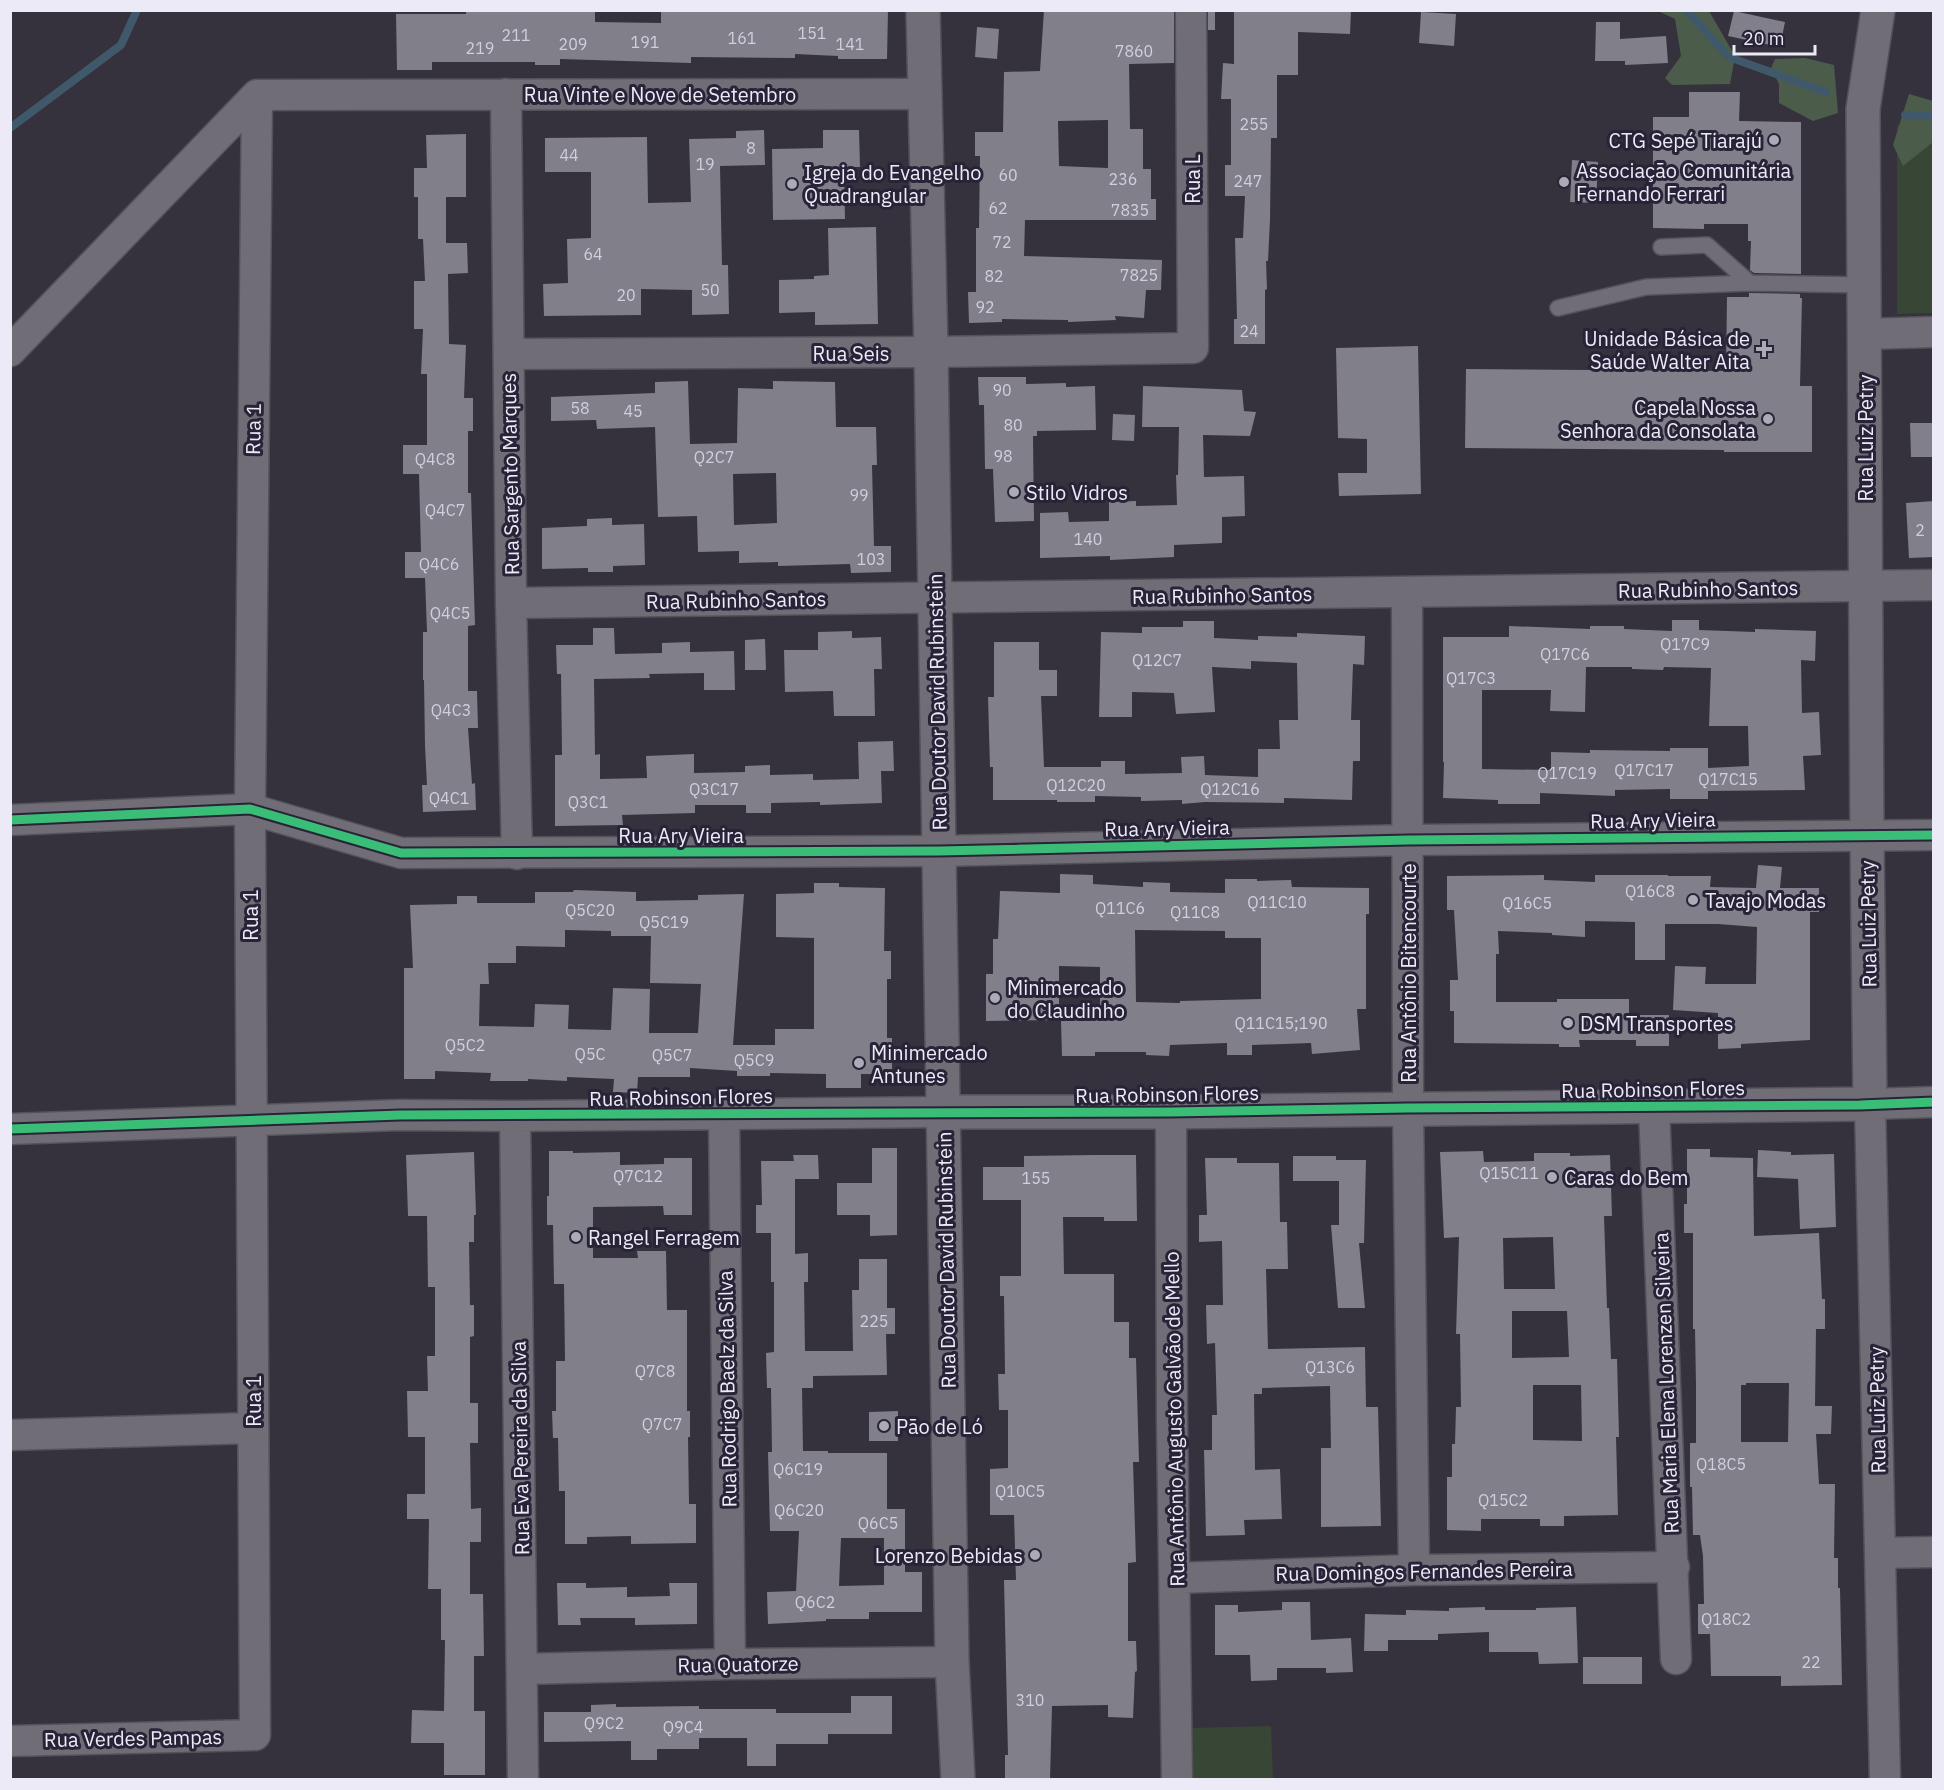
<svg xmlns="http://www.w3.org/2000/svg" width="1944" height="1790" font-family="'IBM Plex Sans',sans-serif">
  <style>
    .green { fill: #384636 }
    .forest { fill: #4c5c4a }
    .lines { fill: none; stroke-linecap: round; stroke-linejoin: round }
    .stream { stroke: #40596a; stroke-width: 8 }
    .building { fill: #817f89; fill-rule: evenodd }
    .service-casing { stroke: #53515a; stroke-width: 18 }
    .minor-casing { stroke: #53515a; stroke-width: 33 }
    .tertiary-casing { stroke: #53515a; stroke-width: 36 }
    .service { stroke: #706d76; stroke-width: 15 }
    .minor { stroke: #706d76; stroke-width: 30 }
    .tertiary { stroke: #706d76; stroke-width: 33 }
    .cycleway-casing { stroke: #292338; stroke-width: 13 }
    .cycleway { stroke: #3abd76; stroke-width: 9 }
    .poi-dot { fill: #adaab7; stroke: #292338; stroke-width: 2 }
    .labels { text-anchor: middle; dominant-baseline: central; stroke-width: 6; stroke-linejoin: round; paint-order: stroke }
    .number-label { font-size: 16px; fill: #d2cfdc }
    .street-label { font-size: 20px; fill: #edeaf8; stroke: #292338 }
    .poi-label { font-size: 20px; fill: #edeaf8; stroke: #292338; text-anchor: start }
  </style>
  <rect width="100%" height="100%" fill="#35323d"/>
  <!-- green -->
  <path class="green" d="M1897,125L1933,133V313L1897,314Z
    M1271,1726L1273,1779H1193L1191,1728Z"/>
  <!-- forest -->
  <path class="forest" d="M1658,11H1709L1735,56L1730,84L1672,85L1665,78L1681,56L1675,19Z
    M1805,58L1834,65L1838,113L1813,121L1779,103V84L1771,68L1775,59Z
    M1909,94L1933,101V142L1903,166L1893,145Z"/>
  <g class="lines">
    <!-- stream -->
    <path class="stream" d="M1686,10L1729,57L1826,92
      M1905,115L1934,116
      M10,128L121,45L137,10"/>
  </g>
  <!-- building -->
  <path class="building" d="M466,10H595V22L661,23V10H888L887,59H838V56L795,54V58L691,57V63L560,59V65H535V62H432V70H397L396,14H466Z
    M1044,10H1174V63L1129,64L1130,129H1143V169H1151V199H1156V220H1025L1024,256L1162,260L1161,290H1146L1144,318L1115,316L1116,320L1068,322V320L1002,319V322L969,323L968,292H976V228H979L980,156H975V132H1003L1004,72L1040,71ZM1108,120V168L1059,166L1058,121Z
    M1208,10H1215V30H1208Z
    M1234,10H1351L1350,34L1298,32V75H1277V138H1271L1270,220L1268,261H1266L1267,289L1265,290V344H1234V319H1237L1235,238H1243L1245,196H1225V165H1231V99H1221L1223,63L1234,64Z
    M1734,11L1785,22L1780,47L1728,36Z
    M1421,12L1456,14L1454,46L1419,43Z
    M1596,22H1620V39L1666,36L1668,63L1625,65V61H1595Z
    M977,27L999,29L997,59L975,57Z
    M1689,92H1740L1739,121L1801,122V274L1754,273L1750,270L1751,241H1748V224H1704V229L1653,228V117H1689Z
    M764,130L765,165L720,166L722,265H728L729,314L692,315V290L641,289V315L544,316L543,284L568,283L567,239L591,238V172H545V138L647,137L648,203L691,202L689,139L736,138V131Z
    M823,130H859L860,167H844L845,219L773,220L772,149L823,148Z
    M466,134V197H446V243H467L468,273L448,274L449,344L466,345L464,398H473V431H468V493H471L475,625L468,626V691H477L478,728H468L472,784L475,783L476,810L423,812L422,785H427L425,746L424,680H423V632H427L425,578H405V552H421L419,474H403V445H427V374H421L423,329H414V281H425L423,239H418V197H414V168H427L426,135Z
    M1572,160L1598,162L1596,203L1570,202Z
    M876,227L878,324L815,325V312L779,313V280L814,279V276L829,275L828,228Z
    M1749,293L1800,294V298H1802L1800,386H1812V452H1724V450L1465,448L1466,369L1726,371L1727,297H1749Z
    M1418,346L1421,494L1339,496L1338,473H1367V439L1338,438L1336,348Z
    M978,377H1026V384L1066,383V387L1095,386L1096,430L1037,431V436H1033L1034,521L995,522L993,469H985L984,405H979Z
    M688,381L690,444L737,443L738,388L773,389V381L835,382L836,427H876L877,465H872L874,546H891V572L851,573L850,564L778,566V562L739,563V551L698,552L697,516L658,517L655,427L597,429L596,420L551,421V397L655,393V382ZM774,473H776L777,523L734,525L733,474Z
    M1143,386L1242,390L1244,411L1256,412L1250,436L1203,435L1204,477L1244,476L1245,516L1222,517V543L1174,545V557L1110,560V556L1040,558V513L1068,512L1069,522L1109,521V502L1136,501V506L1177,505L1176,475H1178L1179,427H1142Z
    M1113,414L1135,415L1134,441L1112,440Z
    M1910,423H1934V457H1911Z
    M1934,501V557L1909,558L1906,503Z
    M612,518V525L644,524L645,565L613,566V572H588V568L542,569V528L587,526V519Z
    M1672,620H1699V630L1755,632V629L1816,631L1815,661L1801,660L1802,713L1819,712L1821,755L1803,756L1805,790L1708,791V799H1670V789L1615,790V796L1540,793V804H1498V800L1443,798L1444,762H1443V637H1509V626L1590,629V626H1624V629L1672,631ZM1586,667H1632V669L1663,670L1664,667L1711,668L1709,726H1748L1749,766L1708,768V748H1670V751L1590,750V753L1551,752V770L1482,769V690H1551L1550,711L1585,712Z
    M1183,621H1214V638L1258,640V636L1297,637V633L1365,636L1364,665L1353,664L1351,720H1360V761H1353L1352,800L1284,798V803L1205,802L1182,804V800L1141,801V797L1095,796V802H1057V800H993V767H990L988,697H994V642H1039V670H1057V696H1041L1044,767H1101V761H1125V774L1182,773L1181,757L1204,756L1205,775L1258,777V749H1280L1279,720H1298L1297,663L1251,661V669L1212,667L1215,712L1176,714L1174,693L1132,692V717H1099L1101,632L1142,633V627H1183Z
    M593,628H614L615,654L662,653V643L690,642V652L734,651L735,690H704V673L649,674L650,678L594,679L595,755L600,754V779L647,778L646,756L694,754V773L745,772V766L770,765V775L813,774V780L859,779L858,742L893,741L894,771H881L882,803L820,805V802L771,803V813H746V805H695V813L622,815L623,825L555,826V755H562L561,674H557L556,645H593Z
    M852,631V638L881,637L882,669H874L875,716H834L833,691L785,692L784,650H818V632Z
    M765,639L766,670H745V640Z
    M1758,865L1782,867L1780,888H1819V912H1810V1040L1741,1044V1048L1718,1049V1013L1673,1010L1675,966L1706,967L1705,984H1756L1757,927L1718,924H1665V960H1635V922L1585,921V937L1552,935V933L1498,931L1499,954H1496V1002H1557V999H1629V1015H1669V1046H1636V1040H1579L1580,1047H1559V1044L1454,1043V1011H1450V980H1458L1454,910H1447V876L1544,875V880L1595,882V875H1668V876H1711L1710,887L1756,888Z
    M1060,874L1093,875V884L1143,887V882L1170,883V892L1225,893V879H1257V881L1291,880L1292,887L1369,888V914H1366V1009H1357L1360,1050L1312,1054L1311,1043L1252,1045V1055H1227V1043L1170,1045L1169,1056L1146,1055V1052H1095V1056H1062L1061,1021L1100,1020V967L1059,966V1020L986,1021V974H993V939H998L1000,891L1060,893ZM1135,930L1225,931V938H1261V999L1180,1001V1003L1136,1002Z
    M814,883H839V887L885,888L884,951H891V979H887V1038H892V1074H861V1088H826V1074L770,1073V1076H737V1071L690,1068V1077H638L637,1093L613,1092L614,1079L567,1077V1081L528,1079V1081H490L491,1073L435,1071V1079H404V968H413L410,905L457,904V896H477V903H535V892H573L574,890L636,892V901L698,900V895L744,894L733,1045H775V1029H814V938L776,937V894L814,893ZM565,930L611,931V936H651L650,983L701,984L698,1033H649L650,989L613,988L611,1030L568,1029L569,1005L535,1004L534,1027L479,1026L480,984H489L488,963H516V946L565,947Z
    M872,1148H897V1235L870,1236V1215H837V1183H872Z
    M1687,1149H1710V1157L1753,1158L1754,1236L1819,1233L1822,1299H1825V1329H1816L1815,1406H1832L1831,1434H1816L1819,1484H1835L1834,1558H1838V1588H1840L1842,1685L1781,1686V1676H1711L1710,1634H1698V1604H1704L1703,1556L1700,1535H1693L1692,1487H1690V1443H1696V1385L1695,1329H1693V1233H1684V1204H1687ZM1746,1383H1789L1788,1442H1741V1385H1746Z
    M1758,1150L1791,1152V1155L1834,1154L1836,1227L1800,1229L1798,1179L1757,1177Z
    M549,1151H573V1153L620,1152V1165L664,1164V1158H692V1215H664L663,1206L593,1207V1258H638L637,1251H666L667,1310H687V1411H690V1437H688L689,1504H696V1543L631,1544V1536L587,1537V1544H565V1491H559L558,1438H553L552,1411H556V1361H565L564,1284H554L553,1225H547V1196H549Z
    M1483,1151L1484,1162L1534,1161V1153H1570V1156L1610,1155L1612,1216H1604L1607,1308H1609L1611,1359H1617L1619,1437H1616L1618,1515L1564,1516V1526H1540V1519H1481V1531L1447,1530V1477H1452V1444H1455L1456,1407H1461L1460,1334H1456L1459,1237L1444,1238L1440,1152ZM1553,1237L1555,1289H1504L1503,1238ZM1512,1311H1567L1569,1357L1512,1358ZM1533,1385H1581L1582,1441L1533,1440Z
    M474,1152L476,1215H474V1242H469L470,1305H474V1336L470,1337V1403H478V1443H470L471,1509L481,1508V1542H470V1594H483L484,1656H474V1711H485V1775H444V1743H411L412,1710L444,1711L445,1640H441V1589H428L429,1519H407V1494H425V1437H408L407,1391H428L427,1356H435V1287H428L427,1216H408L406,1155Z
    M793,1155H818L819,1179H795V1254L808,1253V1282H804L805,1351H853L852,1290H859V1259H887V1308H895V1334H886L887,1375L813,1376V1388H802L803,1451H828V1453H887V1509H905V1572H922V1612H869V1619H826V1621L768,1624L767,1592L796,1591L799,1531H770L768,1452H772L771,1388H767L766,1353L774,1352V1282H771V1233H756V1205H762L761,1161H794ZM841,1538H884V1585L839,1586Z
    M1094,1155H1136L1137,1221H1104V1217H1063L1064,1274H1114V1322H1129V1358H1136L1139,1462H1133L1136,1562L1128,1563V1641H1136L1137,1671L1135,1672L1133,1718L1108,1717V1705L1052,1706L1050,1779H1005V1755H1008L1004,1580H1016L1014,1515H990V1469L1008,1468V1410H999L998,1374H1005L1004,1296H1000V1276H1021V1200H983V1167H1024V1156Z
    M1293,1156H1336V1160H1366L1364,1243H1359L1365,1308H1338L1331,1225H1339V1181H1293Z
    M1205,1158H1237V1163H1279L1280,1222H1287L1288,1269H1266L1268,1349L1365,1347L1366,1407H1378L1381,1526L1321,1527V1448H1331L1330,1386L1262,1388V1394H1254L1255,1470L1280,1469L1282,1519L1244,1520L1245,1535L1206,1536L1204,1450H1212V1415H1217L1215,1343L1207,1344L1206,1305H1223L1222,1241L1199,1242V1215H1207Z
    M898,1411V1441H869V1412Z
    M557,1583H586V1588L627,1587V1597L670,1596L669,1583H697V1624L635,1625V1618H580L581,1625H558Z
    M1282,1602H1310L1311,1640L1351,1638L1353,1672L1326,1673V1668H1277V1680L1251,1681L1250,1655H1215V1605H1238V1612L1282,1610Z
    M1485,1607V1610H1536V1608L1576,1607L1578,1663L1539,1664L1538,1652H1489V1632L1438,1634V1640H1388V1651H1364L1365,1614L1406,1615V1610L1449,1611V1608Z
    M1583,1657H1642V1684H1583Z
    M851,1696H892V1734H828V1744H776V1766H747V1738H699V1749H657V1760H631V1741L544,1742V1712H591V1705L616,1704V1707L699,1706V1709H776V1713H851Z"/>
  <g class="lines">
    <!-- service casing -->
    <g class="service-casing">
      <path id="service" d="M1661,247L1707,245L1750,283
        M1558,308L1646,287L1750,283L1865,285"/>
    </g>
    <!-- minor casing -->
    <g class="minor-casing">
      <path id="minor" d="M506,94L511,603L517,854
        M1865,334L1934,332
        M10,351L257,95L924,94
        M509,354L931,352L1193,348L1191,10
        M1407,593L1408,1108L1414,1570
        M511,603L1934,585
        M10,820L250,809L401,853L940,851L1408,840L1934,835
        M1654,1107L1676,1659
        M1171,1112L1172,1420L1177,1780
        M724,1114L730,1664
        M515,1116L523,1780
        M10,1129L400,1115L515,1116L944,1112
        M10,1435L253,1428
        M1880,1553L1934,1552
        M1175,1578L1414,1570L1674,1567
        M523,1669L730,1664L952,1662
        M10,1741L255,1735L250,809L257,95
        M1885,1780L1870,1104L1934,1102"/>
    </g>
    <!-- tertiary casing -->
    <g class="tertiary-casing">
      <path id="tertiary" d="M923,10L931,352L952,1662L958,1780
        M944,1112H1171L1870,1104L1867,836L1863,109L1878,10"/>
    </g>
    <!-- service -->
    <use href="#service" class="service"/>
    <!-- minor -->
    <use href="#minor" class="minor"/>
    <!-- tertiary -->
    <use href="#tertiary" class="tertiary"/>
    <!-- cycleway casing -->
    <g class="cycleway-casing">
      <path id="cycleway" d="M10,820L250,809L401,853L940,851L1408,840L1934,835
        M10,1129L400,1115L1171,1112L1408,1108L1860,1105L1934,1102"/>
    </g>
    <!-- cycleway -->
    <use href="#cycleway" class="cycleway"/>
  </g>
  <!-- markers -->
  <g class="poi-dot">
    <circle cx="1774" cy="140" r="6"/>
    <circle cx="1564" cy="182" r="6"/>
    <circle cx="792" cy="184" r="6"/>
    <path d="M1761 340h6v6h6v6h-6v6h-6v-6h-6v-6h6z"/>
    <circle cx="1768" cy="419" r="6"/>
    <circle cx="1014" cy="492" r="6"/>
    <circle cx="1693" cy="900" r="6"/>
    <circle cx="995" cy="998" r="6"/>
    <circle cx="1568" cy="1023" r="6"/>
    <circle cx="859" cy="1063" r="6"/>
    <circle cx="1552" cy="1177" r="6"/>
    <circle cx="576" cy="1237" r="6"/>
    <circle cx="884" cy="1426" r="6"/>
    <circle cx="1035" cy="1555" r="6"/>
  </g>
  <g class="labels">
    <!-- number labels -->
    <g class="number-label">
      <text x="812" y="33">151</text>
      <text x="516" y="35">211</text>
      <text x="742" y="38">161</text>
      <text x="645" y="42">191</text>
      <text x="573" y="44">209</text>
      <text x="850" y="44">141</text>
      <text x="480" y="48">219</text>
      <text x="1134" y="51">7860</text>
      <text x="1254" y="124">255</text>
      <text x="751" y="148">8</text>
      <text x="569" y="155">44</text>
      <text x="705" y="164">19</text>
      <text x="1008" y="175">60</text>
      <text x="1123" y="179">236</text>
      <text x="1248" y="181">247</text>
      <text x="998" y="208">62</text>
      <text x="1130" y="210">7835</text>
      <text x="1002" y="242">72</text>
      <text x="593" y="254">64</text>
      <text x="1139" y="275">7825</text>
      <text x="994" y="276">82</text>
      <text x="710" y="290">50</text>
      <text x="626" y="295">20</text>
      <text x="985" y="307">92</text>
      <text x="1249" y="331">24</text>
      <text x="1002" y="390">90</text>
      <text x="580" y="408">58</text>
      <text x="633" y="411">45</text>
      <text x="1013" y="425">80</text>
      <text x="1003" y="456">98</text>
      <text x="714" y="457">Q2C7</text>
      <text x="435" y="459">Q4C8</text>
      <text x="859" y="495">99</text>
      <text x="445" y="510">Q4C7</text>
      <text x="1920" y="530">2</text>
      <text x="1088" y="539">140</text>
      <text x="871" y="559">103</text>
      <text x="439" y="564">Q4C6</text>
      <text x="450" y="613">Q4C5</text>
      <text x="1685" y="644">Q17C9</text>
      <text x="1565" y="654">Q17C6</text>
      <text x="1157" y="660">Q12C7</text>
      <text x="1471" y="678">Q17C3</text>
      <text x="451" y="710">Q4C3</text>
      <text x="1644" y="770">Q17C17</text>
      <text x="1567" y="773">Q17C19</text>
      <text x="1728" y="779">Q17C15</text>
      <text x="1076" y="785">Q12C20</text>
      <text x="714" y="789">Q3C17</text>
      <text x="1230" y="789">Q12C16</text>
      <text x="449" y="798">Q4C1</text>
      <text x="588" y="802">Q3C1</text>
      <text x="1650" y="891">Q16C8</text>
      <text x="1277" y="902">Q11C10</text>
      <text x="1527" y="903">Q16C5</text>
      <text x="1120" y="908">Q11C6</text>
      <text x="590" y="910">Q5C20</text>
      <text x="1195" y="912">Q11C8</text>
      <text x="664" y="922">Q5C19</text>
      <text x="1281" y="1023">Q11C15;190</text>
      <text x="465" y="1045">Q5C2</text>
      <text x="590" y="1054">Q5C</text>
      <text x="672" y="1055">Q5C7</text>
      <text x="754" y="1060">Q5C9</text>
      <text x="1509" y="1173">Q15C11</text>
      <text x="638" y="1176">Q7C12</text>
      <text x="1036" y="1178">155</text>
      <text x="874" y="1321">225</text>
      <text x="1330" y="1367">Q13C6</text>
      <text x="655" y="1371">Q7C8</text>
      <text x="662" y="1424">Q7C7</text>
      <text x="1721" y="1464">Q18C5</text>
      <text x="798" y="1469">Q6C19</text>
      <text x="1020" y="1491">Q10C5</text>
      <text x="1503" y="1500">Q15C2</text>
      <text x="799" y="1510">Q6C20</text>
      <text x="878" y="1523">Q6C5</text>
      <text x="815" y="1602">Q6C2</text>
      <text x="1726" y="1619">Q18C2</text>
      <text x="1811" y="1662">22</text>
      <text x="1030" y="1700">310</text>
      <text x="604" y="1723">Q9C2</text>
      <text x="683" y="1727">Q9C4</text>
    </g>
    <!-- street labels -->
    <g class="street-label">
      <text x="660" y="94">Rua Vinte e Nove de Setembro</text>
      <text transform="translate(1192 179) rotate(-90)">Rua L</text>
      <text x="851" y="353">Rua Seis</text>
      <text transform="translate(253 429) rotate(-89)">Rua 1</text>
      <text transform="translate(1865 438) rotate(-90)">Rua Luiz Petry</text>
      <text transform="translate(510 474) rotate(-91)">Rua Sargento Marques</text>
      <text transform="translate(1708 589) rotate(-1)">Rua Rubinho Santos</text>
      <text transform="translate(1222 595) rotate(-1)">Rua Rubinho Santos</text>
      <text transform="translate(736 600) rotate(-1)">Rua Rubinho Santos</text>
      <text transform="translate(937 702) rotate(-91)">Rua Doutor David Rubinstein</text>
      <text transform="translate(1653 820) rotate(-1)">Rua Ary Vieira</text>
      <text transform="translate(1167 828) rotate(-1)">Rua Ary Vieira</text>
      <text x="681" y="835">Rua Ary Vieira</text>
      <text transform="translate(250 915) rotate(-90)">Rua 1</text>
      <text transform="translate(1868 924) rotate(-91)">Rua Luiz Petry</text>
      <text transform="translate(1408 973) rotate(-90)">Rua Antônio Bitencourte</text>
      <text transform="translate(1653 1089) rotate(-1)">Rua Robinson Flores</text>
      <text transform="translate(1167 1094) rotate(-1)">Rua Robinson Flores</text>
      <text transform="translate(681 1097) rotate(-1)">Rua Robinson Flores</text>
      <text transform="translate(946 1260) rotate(-91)">Rua Doutor David Rubinstein</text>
      <text transform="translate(1666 1383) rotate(-92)">Rua Maria Elena Lorenzen Silveira</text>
      <text transform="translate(727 1389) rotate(-91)">Rua Rodrigo Baelz da Silva</text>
      <text transform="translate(253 1401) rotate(-90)">Rua 1</text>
      <text transform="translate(1877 1410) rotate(-91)">Rua Luiz Petry</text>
      <text transform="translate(1174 1419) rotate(-91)">Rua Antônio Augusto Galvão de Mello</text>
      <text transform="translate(520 1448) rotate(-91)">Rua Eva Pereira da Silva</text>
      <text transform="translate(1424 1571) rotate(-1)">Rua Domingos Fernandes Pereira</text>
      <text transform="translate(738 1664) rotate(-1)">Rua Quatorze</text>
      <text transform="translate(133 1738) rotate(-1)">Rua Verdes Pampas</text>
    </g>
    <!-- poi labels -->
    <g class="poi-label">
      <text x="1762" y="140" text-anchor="end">CTG Sepé Tiarajú</text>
      <text x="1576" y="170">Associação Comunitária<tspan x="1576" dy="23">Fernando Ferrari</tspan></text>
      <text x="804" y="172">Igreja do Evangelho<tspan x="804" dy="23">Quadrangular</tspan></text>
      <text x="1750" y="338" text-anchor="end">Unidade Básica de<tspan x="1750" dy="23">Saúde Walter Aita</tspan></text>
      <text x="1756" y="407" text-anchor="end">Capela Nossa<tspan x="1756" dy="23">Senhora da Consolata</tspan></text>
      <text x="1026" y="492">Stilo Vidros</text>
      <text x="1705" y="900">Tavajo Modas</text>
      <text x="1007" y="987">Minimercado<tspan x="1007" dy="23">do Claudinho</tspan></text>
      <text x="1580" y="1023">DSM Transportes</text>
      <text x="871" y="1052">Minimercado<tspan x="871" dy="23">Antunes</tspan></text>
      <text x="1564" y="1177">Caras do Bem</text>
      <text x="588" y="1237">Rangel Ferragem</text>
      <text x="896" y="1426">Pão de Ló</text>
      <text x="1023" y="1555" text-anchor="end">Lorenzo Bebidas</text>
    </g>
  </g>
  <!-- border -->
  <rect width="1944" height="1790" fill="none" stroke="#edeaf8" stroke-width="24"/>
  <!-- scale -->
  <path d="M1734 45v9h81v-9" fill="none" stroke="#edeaf8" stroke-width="3"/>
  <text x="1743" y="45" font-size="18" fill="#edeaf8" stroke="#292338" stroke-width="4.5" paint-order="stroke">20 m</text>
</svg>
